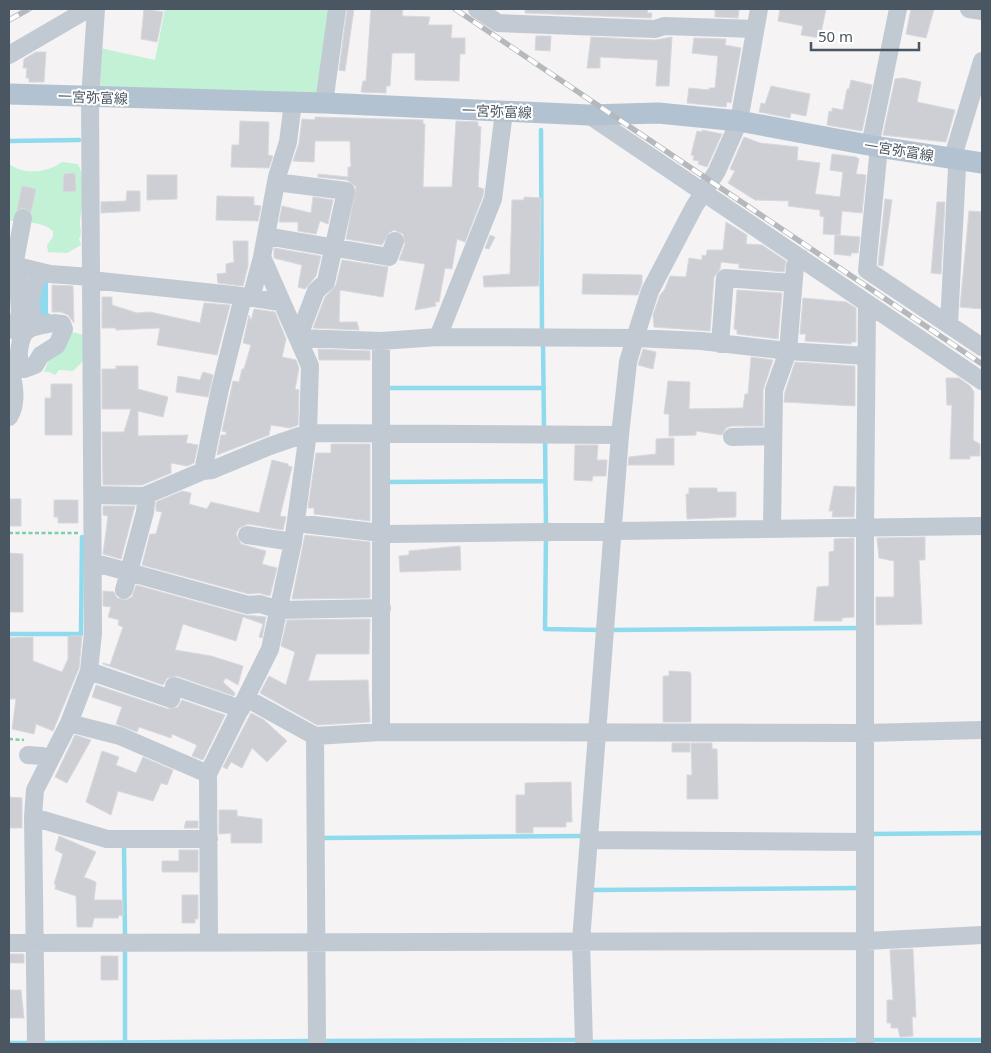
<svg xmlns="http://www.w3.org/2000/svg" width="991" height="1053" font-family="'Noto Sans','Noto Sans JP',sans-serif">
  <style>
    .green { fill: #c3f1d5 }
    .water { fill: #90daee }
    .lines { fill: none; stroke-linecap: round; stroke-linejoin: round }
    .stream { stroke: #90daee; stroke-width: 4.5 }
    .building { fill: #cdcfd5; stroke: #d7d9de }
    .path { stroke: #7ad0a6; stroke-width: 2.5; stroke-dasharray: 4 2.5; stroke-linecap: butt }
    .minor { stroke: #c1cad2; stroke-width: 18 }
    .major { stroke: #b3c2d1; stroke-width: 21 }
    .rail-casing { stroke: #b5b8bd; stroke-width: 5.5 }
    .rail { stroke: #fff; stroke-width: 4; stroke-dasharray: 11; stroke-linecap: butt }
    .labels { text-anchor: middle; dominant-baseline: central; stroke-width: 4; stroke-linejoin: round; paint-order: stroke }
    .street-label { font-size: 14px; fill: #4a5661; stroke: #fff }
  </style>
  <rect width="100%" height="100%" fill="#f5f3f3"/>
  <!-- green -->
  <path class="green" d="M165,9H332L320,94L99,87L100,48L155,60Z
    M62,162L78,164C87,182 83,201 80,220C79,228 83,231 79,239L81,245L67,253L48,252L47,245L53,237V231C44,222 22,221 9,221V164C23,175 47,173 62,162Z
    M72,332L84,335L83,361L73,371L59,370L55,375L49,372H44L48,362Z"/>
  <!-- water -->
  <path class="water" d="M40,281H48V313L56,318L41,320L35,289Z"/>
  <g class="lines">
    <!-- stream -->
    <path class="stream" d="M541,130L542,333
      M9,141L79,140
      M543,342L544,429
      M386,388H544
      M545,437L546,527
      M387,482L545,481
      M546,535L545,629L600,630
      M608,630L859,628
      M9,634H81L82,537
      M870,834L982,833
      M320,838L582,836
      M124,844L125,939
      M592,890L861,888
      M125,948V1042
      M873,1040H982
      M323,1041L574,1040
      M591,1042L860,1040
      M9,1043H27
      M45,1043L310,1041"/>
  </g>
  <!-- building -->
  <path class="building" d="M144,9L163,12L157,42L141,39Z
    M347,9H354L345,71L339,70Z
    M371,9H403L402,16L430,17L428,25H452L451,38H465V54H460L459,81L415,80V53H392L390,86H386V93L361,92L363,81H366Z
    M525,9H648L647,13H652L651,18L525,13Z
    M715,9H739L738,18L715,17Z
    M780,9H826L820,38L801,35L803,26L778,21Z
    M911,9H934L926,38L906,34Z
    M536,36H551L550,51L535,50Z
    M591,37L655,40L672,37L669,86H656L658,60L600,57V68H587Z
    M694,38L726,39L725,45L741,48L731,103L727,102L726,107L687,103L689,88L709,90V88H715L718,56L692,53Z
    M36,52H46L44,82H29V78H26L27,68H23L24,59Z
    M903,78L921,82L917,102L955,110L946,142L883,135L895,79Z
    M851,80L872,85L862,131L827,125L829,111L832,112V108L843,110L847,89H849Z
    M771,86L810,94L806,116L791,113L790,118L759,112L761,103L765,104Z
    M315,117L423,120V124H425L423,187H452L456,121L478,122V126L481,127L478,187L484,189L483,196L465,242L457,239L452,269L445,268L439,302H435L436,306L415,310L425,264L399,260L405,244L403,234L394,230L389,233L382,245L346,239L356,187L347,180L318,177V174L348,177V167H351L350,141H315L314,162L293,161L299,143L302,119L315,120Z
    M240,121L269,122L268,155L273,156L269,168L231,167L232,145H239Z
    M702,130L722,134L707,167L698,164L699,161L693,160L694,156L691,155L697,131L702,132Z
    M744,137L760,143L798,147L797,160L820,163L815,194L840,197L843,172L830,170L832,154L856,157L859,159L856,174L866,175L862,213L842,211L840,235L823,234L824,217L820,216V210L788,206L789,201L755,200L728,183L735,171L730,169Z
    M75,173L76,191L63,192L64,174Z
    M147,175H177V199L147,200Z
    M22,186L36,189L31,212L24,208L17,210Z
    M127,191H140V211L101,213V202L126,201Z
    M217,196L254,197V205L261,206L258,221L216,220Z
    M313,197L333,200L328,224L320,221L316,234L298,231V222H279L282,206L311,213Z
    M524,197L541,198L539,286L484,287L483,276L510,274L512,200H524Z
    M885,199L892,200L883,266L878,265Z
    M937,202H945L941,274L931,273Z
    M969,211L982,212V309L960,307Z
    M726,222L747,235L746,244L762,245L786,261L784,272L739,268V264L721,262L720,269L714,277L710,331L654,327L653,315L660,295L665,289L670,276L686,277L689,258L702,260V255L706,256L707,250H723Z
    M490,235L495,237L489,249L485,248Z
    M835,235L860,237L858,253H851V256L834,254Z
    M233,241H248V266L243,286L218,283L217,274L226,273V264L234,262Z
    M274,248L321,256L316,276L305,289L298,287L302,265L274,258Z
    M342,260L388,267L383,297L340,290L339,322H357L359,330L313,328L325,297L336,285Z
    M583,274L642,275V283L638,295L582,294Z
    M52,285L73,286L74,323L68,315L61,312H52Z
    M737,290L782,293L778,339L737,334V330L734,329Z
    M102,297H112V305L137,313L150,312L200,323L204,303L230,305L217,355L157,345L160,328L116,330V328H102Z
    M803,298L846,302L856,308V342H851V344L805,341L806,334H800Z
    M254,309L275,312L286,339L282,357L296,360L299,368L295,389L299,390L298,425L290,428L271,425L269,435L217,455L221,435H226V432L222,431L233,381L239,382L242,369H244L251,345L243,343L249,315L251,321Z
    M318,349L370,351V360H319Z
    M643,349L656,352L653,369L638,365Z
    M751,357L773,360L763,390V426H731L726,428L722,435L696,431V435L669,436V414H664L668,381L690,382L689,409L743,408L745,394H748Z
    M795,362L855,366V406L784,402L785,392Z
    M116,366H138V389L168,397L163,417L138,411V436L188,435L186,443L198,445L194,463L187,466L171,463V473L142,485H103L102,432H124L131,409H102V369H116Z
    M203,372L213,375L208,397L176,392L178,376L200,380Z
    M946,378H959L970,386L974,392L973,440L980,444V456H970V459H950L952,405H947Z
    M51,384H72V435H45V398H51Z
    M674,438V465H628L629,457L656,454V439Z
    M331,444H370V521L314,514V508H308L316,453H331Z
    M575,445H598L597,460H607L606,476H593L592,481L574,480Z
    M272,460L288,464V466L292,467L280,516L286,517L283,530L248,524L239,528L236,534L241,544L266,551L262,564L277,568L270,596L259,593L249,594L142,565L150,534H156L162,512L156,511V502L182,491L191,493L189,504L207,509L211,502L259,513Z
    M834,486L855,487L854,517H832L833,511H829Z
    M689,488H717V492H736V517L687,519L686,494H689Z
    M9,499H21V526H9Z
    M54,500H78V523H58V517H54Z
    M103,506H135L121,559L103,554L108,516L103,515Z
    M305,535L370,542V598L292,599Z
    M925,537V560H919L922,624L876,625V597H894V561L879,558L877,538Z
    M854,538V617L842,618V621H814L817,587L829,586V552L834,551V539Z
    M460,546L461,570L400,572L399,556L409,555V551Z
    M9,553L23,554V612H9Z
    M136,585L245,615L266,617L262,638L259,637L263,624L243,617L236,641L183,624L175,650L211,656L243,666L238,685L226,678L223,682L235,693L234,696L177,676L167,678L163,685L103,664V663L110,665L123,627L118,625L119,620L108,617L111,607L103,606V591L114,592L117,598L126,600L132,597Z
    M370,619L369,654H316L308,681L368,680L370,722L317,725L260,693L269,676L286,685L295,652L281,646L287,620Z
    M68,636H82L79,668L53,731L36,724L34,734L12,729L16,699H9V638L33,637V661L62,672L68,659Z
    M669,671L690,672L691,674V722H663V676H669Z
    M96,685L168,709L178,707L182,700L225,715L203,760L192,756L197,745L172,734L171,738L139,727L137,732L116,724L122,707L92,697Z
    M251,713L264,720L287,741L267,762L252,748L242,768L231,762L227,769L223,767Z
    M75,735L91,740L67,783L55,777Z
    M672,743H690V752H672Z
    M691,743H712V749H717L718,799H687V775H692Z
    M102,751L119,757L116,765L136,773L143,757L173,770L167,785L161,783L153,801L118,791L111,815L86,802Z
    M571,782L572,822H566V827H533V833H516V795H525V783Z
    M9,797L22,798V828H9Z
    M219,810H237V816L262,819V843H231V833L219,834Z
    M186,821H198V828H184Z
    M59,836L96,852L84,877L96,882L94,900H123V916L119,915L118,918H94L92,927H77L76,896L55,889L56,884H54L63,854L55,850Z
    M179,850H198V872H162V861H179Z
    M182,895H198V919H195V923H182Z
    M913,949L916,1017H912L913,1036L900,1037L898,1028H891V1023H887V1000H893L890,950Z
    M9,954H24V963H9Z
    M101,956H118V980H101Z
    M9,990H21L24,1018H9Z"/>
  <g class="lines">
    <!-- path -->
    <path class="path" d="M9,533H78
      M9,739L24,740"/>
    <!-- minor -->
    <path class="minor" d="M477,9L498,23L655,29L664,26L755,29
      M969,9L982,11
      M9,55L88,9
      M324,103L337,9
      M589,115L982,381
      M870,146L898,9
      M879,147L867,270L982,347
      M276,182L346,191L326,282L316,291L298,338L381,341L438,337L635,338L701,341L788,351L866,356
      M266,236L389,257L395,241
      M9,264L50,274L91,277
      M14,266L23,218
      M41,272C31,286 24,314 41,325
      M91,280L233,295L280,302
      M251,298L262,257
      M54,323L62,324L64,329L57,345L41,355L35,365L24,369C19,363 18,358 19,351C22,326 31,327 54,323Z
      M949,324L957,168L955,150L982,61
      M15,331L20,313L17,266
      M438,337L493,199L504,112
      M381,341V732
      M720,344L725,278L793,283
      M9,364C13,379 19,402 9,417
      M732,437L773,436
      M203,471L220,389L243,297
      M92,495L144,496L203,471L212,470L270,446L308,433L310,366L262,257L277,177L288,142L293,102
      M296,523L390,534L982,526
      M772,528L774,390L788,351L795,266L801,258
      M247,535L293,542
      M92,562L248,605L260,604L279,610L382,608
      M124,590L145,512L146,503L144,496
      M89,671L171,699L174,686L241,709
      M246,698L315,736L381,732L865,733L982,730
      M69,723L120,736L208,774
      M315,736L317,1044
      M28,755L42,756L50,760
      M33,817L107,839H209
      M589,840L865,842
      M209,942L208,774L270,649L293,542L308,433L620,435
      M9,943L866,941L982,935
      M36,1044L33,817L35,790L69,723L89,671L93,633L90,98L96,9
      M584,1044L581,941L620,435L628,362L635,338L650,291L694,207L717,171L739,121L759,9
      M865,1044V529L867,303"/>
    <!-- major -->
    <path class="major" d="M9,94L324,103L589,115L658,113L739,121L879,147L982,163"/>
    <!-- rail casing -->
    <g class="rail-casing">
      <path id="rail" d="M455,9L982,364
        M9,20L29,9"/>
    </g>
    <!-- rail -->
    <use href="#rail" class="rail"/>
  </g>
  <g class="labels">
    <!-- street labels -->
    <g class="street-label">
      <text transform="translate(93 97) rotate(2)">一宮弥富線</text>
      <text transform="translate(497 111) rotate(2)">一宮弥富線</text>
      <text transform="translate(899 150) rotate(9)">一宮弥富線</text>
    </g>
  </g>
  <!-- border -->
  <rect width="991" height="1053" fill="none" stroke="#4a5661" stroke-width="20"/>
  <!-- scale -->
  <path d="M811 42v8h108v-8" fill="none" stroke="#4a5661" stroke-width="2.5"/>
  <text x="818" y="42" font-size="15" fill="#4a5661" stroke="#ffffff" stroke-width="4" paint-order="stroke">50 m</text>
</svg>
